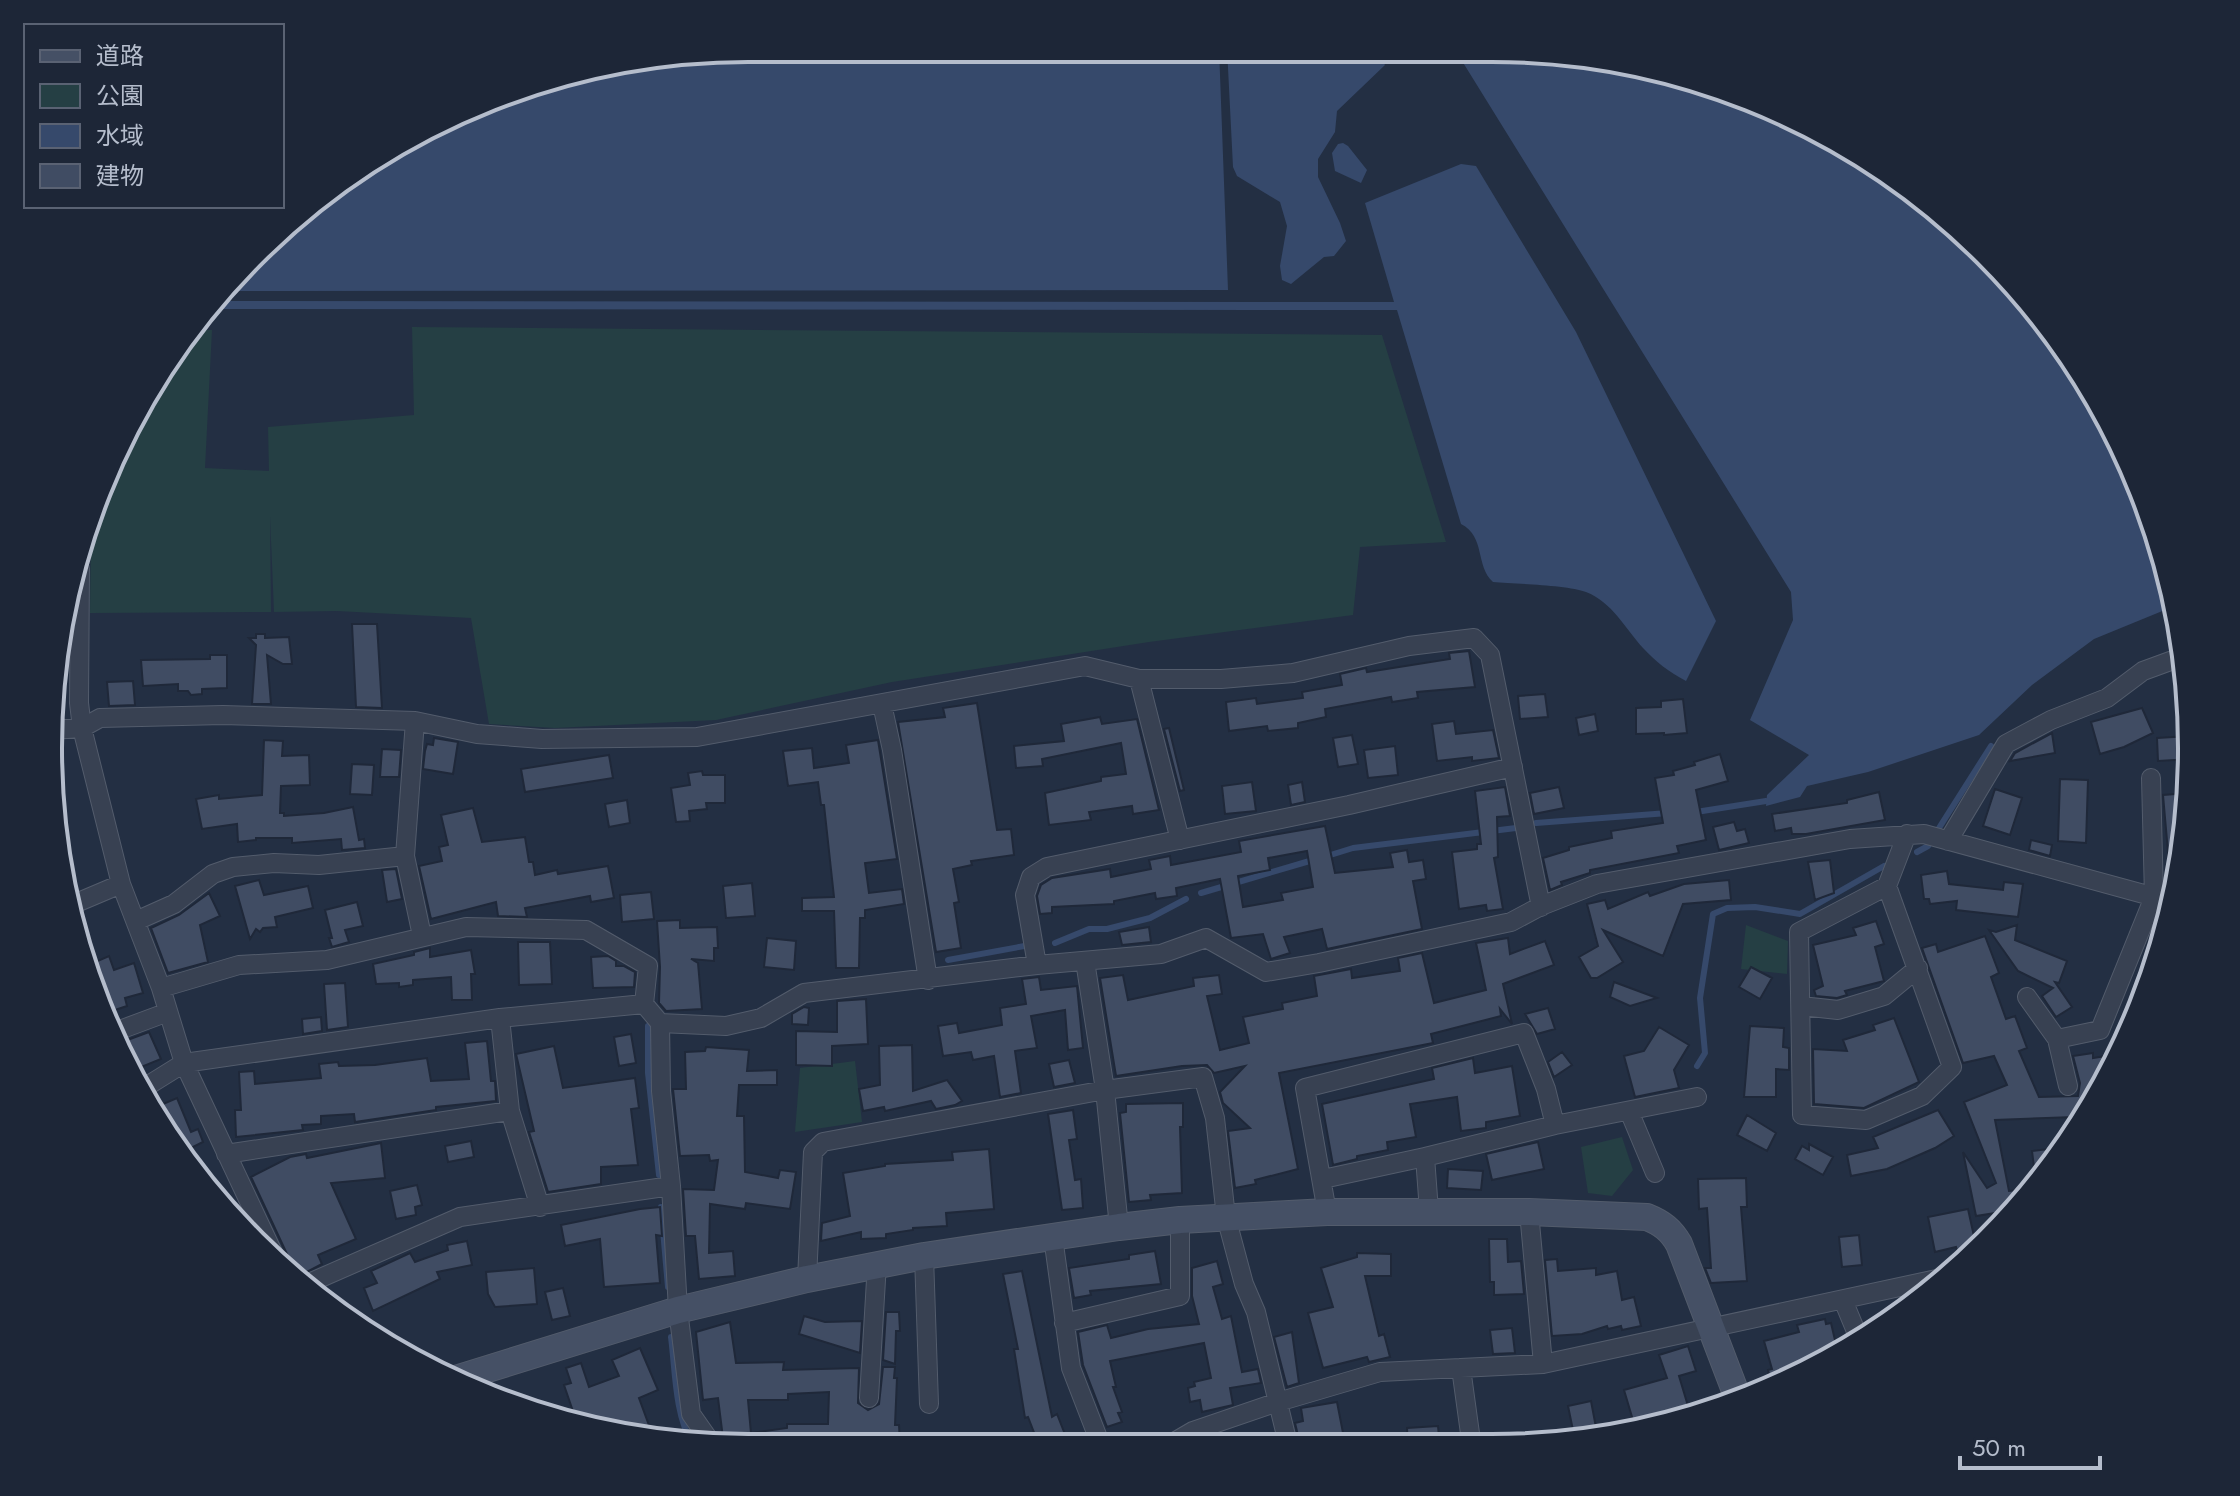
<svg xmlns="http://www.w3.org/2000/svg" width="2240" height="1496" font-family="Jost,'Noto Sans JP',sans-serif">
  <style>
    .green { fill: #253f44 }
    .water { fill: #36496b }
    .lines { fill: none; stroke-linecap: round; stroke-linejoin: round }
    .stream { stroke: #36496b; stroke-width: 6 }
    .building { fill: #404c63; stroke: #1f2839; stroke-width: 2; fill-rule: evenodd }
    .street-casing { stroke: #535c6c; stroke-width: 20 }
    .secondary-casing { stroke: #535c6c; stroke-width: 28 }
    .street { stroke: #384152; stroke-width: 18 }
    .secondary { stroke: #455065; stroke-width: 26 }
    .rim { fill: none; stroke: #b5bdcc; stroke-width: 4 }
  </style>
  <rect width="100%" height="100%" fill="#232f43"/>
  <!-- green -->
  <path class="green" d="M412,327L1382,335L1446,542L1360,547L1353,615L1149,642L892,682L716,720L555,728L489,724L471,618L337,611L274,612L270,516L271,612L90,613L91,525L101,481L188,330H212L205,468L269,471L268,427L414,415Z
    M1746,925L1788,941L1787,974L1741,969Z
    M855,1061L862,1122L795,1132L800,1068Z
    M1622,1137L1633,1170L1612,1196L1588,1193L1581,1147Z"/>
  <!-- water -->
  <path class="water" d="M748,48H1219L1228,290L225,291L359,166L523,85Z
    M1227,48H1355L1367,56L1376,52L1385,65L1337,111L1335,132L1318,159V177L1340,223L1346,241L1334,256L1324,257L1291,284L1282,280L1280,266L1287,226L1280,202L1237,176L1233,167Z
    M1454,48H1492L1628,61L1802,120L1987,253L2074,359L2139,480L2177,605L2094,639L2032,685L1979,735L1868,772L1807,786L1800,797L1766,806L1767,795L1809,755L1750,720L1793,620L1791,592Z
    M1343,143L1348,146L1367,170L1361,183L1335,171L1332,153L1338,144Z
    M1461,164L1476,166L1576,332L1716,621L1686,681C1669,672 1656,662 1643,648C1625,628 1612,602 1586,592C1568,585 1515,584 1493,582C1475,566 1486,537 1461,524L1397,310L206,309L215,301L1394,302L1365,203Z"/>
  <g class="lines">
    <!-- stream -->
    <path class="stream" d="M1696,812L1766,801
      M1536,823L1668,813
      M1939,828L1991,746
      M1917,852L1928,846
      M1324,857L1353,848L1516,828
      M1201,893L1313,860
      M1055,943L1089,929H1107L1150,918L1186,899
      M948,960L1030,945
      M648,1026V1073L659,1175
      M1697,1066L1705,1053L1700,998L1713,914L1727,908L1755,907L1800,914L1884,866
      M661,1207L668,1287
      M671,1337C675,1367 675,1417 692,1442"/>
  </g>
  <!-- building -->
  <path class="building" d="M352,624H377L382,708L356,707Z
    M256,634H265V638L289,637L292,664H283L267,655L271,704H252L256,645L249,638H256Z
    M1469,651L1475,687L1417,692L1418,698L1392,702L1391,697L1325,709L1326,717L1298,723V728L1268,731L1267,726L1229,731L1226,702L1256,698L1257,704L1303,698L1302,692L1342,685L1340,674L1366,668L1367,672L1450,659L1449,653Z
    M210,655H227V688L202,689V694L191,695L188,691H178V684L143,686L141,660L210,659Z
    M133,681L135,705L109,706L107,682Z
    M1545,694L1548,717L1520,719L1518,696Z
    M1683,699L1687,733L1664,735V733L1636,734V708L1661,707V701Z
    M977,703L997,830L1011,829L1014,855L971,861L972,865L953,869L959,902L954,903L961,948L936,952L898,722L945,717L943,708Z
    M2142,708L2153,733L2124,747L2100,754L2091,722Z
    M1595,714L1598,731L1579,735L1576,718Z
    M1100,717L1102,724L1137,719L1159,810L1133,814L1132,806L1089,812L1091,820L1049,825L1045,793L1101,781V777L1126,774L1121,743L1042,759L1043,766L1016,768L1014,746L1064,741L1061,724Z
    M1454,721L1456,734L1493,730L1499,758L1472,761V757L1437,761L1432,724Z
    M1169,728L1184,790L1180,791L1164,729Z
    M2052,733L2055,753L2010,761L2015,753Z
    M1352,735L1358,764L1338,767L1333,738Z
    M2190,736L2191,759L2158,761L2157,738Z
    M434,738L458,742L453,774L423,769L425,751L427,744L433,745Z
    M264,740L283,741L282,756L309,755L310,785L281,786L280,813H284V816L324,813L353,807L359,840L364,839L365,848L342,850L341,839L292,843V838H256V840L238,842L237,824L202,829L196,799L219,795V799L262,795Z
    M878,740L897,859L865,863L869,893L902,889L904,904L865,910V918H860L859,968H836L834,911H802V898L834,897L824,805H821L818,782L788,786L783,751L812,748L814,768L849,763L846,745Z
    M1395,746L1398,775L1368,778L1364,750Z
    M382,749L401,750L399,777H380Z
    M1720,754L1728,781L1696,790L1706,840L1677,846L1679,853L1590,870V873L1561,882L1562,885L1550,890L1543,858L1569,850V847L1612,838L1611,831L1663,823L1655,778L1674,775L1673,771L1695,765L1694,762Z
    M609,755L613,778L525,792L521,769Z
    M352,764L374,765L372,795L350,794Z
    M702,771L703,775H725V803H706L707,809L689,811L690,821L676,822L671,788L690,785L688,773Z
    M2060,779L2088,780L2086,843L2058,841Z
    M1252,782L1256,811L1225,814L1222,786Z
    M1302,782L1305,802L1291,805L1288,785Z
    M1505,787L1510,816L1497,817L1498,857L1494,858L1503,909L1487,911L1486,905L1459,909L1452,852L1477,849V844H1481L1475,791Z
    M1559,787L1564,808L1534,814L1530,793Z
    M1995,789L2022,798L2010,835L1983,826Z
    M1879,792L1885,820L1806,834H1792L1791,828L1775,831L1772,814L1847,803V800Z
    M2188,793L2179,884L2171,886L2163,795Z
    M627,800L630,823L609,827L605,804Z
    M473,808L482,842L525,837L529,862H533L535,875L557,870L558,874L608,866L614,898L591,902L590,896L525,908L527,917L498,916L496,902L431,919L419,866L442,861L439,847L448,845L441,815Z
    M1734,822L1737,831L1745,829L1749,843L1719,850L1713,827Z
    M1325,826L1335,873L1393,867L1390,853L1407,850L1409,862L1423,860L1426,879L1413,881L1422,929L1327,949L1322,929L1284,937L1290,953L1271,959L1263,934L1231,938L1220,879L1176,888L1177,896L1156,899L1155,893L1114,901V904L1052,907V913L1040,914L1037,896L1041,885L1052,878L1110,869L1111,877L1151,869L1149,860L1170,856L1171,865L1241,852L1239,841ZM1307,851L1313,887L1281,893L1283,900L1243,907L1238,876L1270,870L1268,858Z
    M2031,840L2052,845L2050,856L2029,850Z
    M1830,860L1834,893L1815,900L1808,862Z
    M396,869L402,899L387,902L382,870Z
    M1947,871L1949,884L2003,890L2004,882L2023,884L2018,917L1956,910L1957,901L1930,904L1929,899H1924L1921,875Z
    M259,880L264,895L308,886L313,908L275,917L277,927L263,928L260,932L256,929L250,939L235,886Z
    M1729,880L1731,900L1683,904L1663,956L1603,930L1623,962L1597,978H1591L1579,957L1598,946L1587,904L1605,900L1608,909L1648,892L1650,896L1684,884Z
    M752,883L755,916L726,918L723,886Z
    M651,892L654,919L622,922L620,895Z
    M209,893L220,916L200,925L208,962L168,973L151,928L179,915Z
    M357,902L363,926L345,930L349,942L332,947L329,938H332L325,910Z
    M680,920V928L717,927L718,948H714V961L691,959L698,963L702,1009L666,1011L659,1003L660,967L657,921Z
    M1876,921L1884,944L1875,947L1884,981L1845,991L1847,995L1837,998L1816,996L1814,990L1823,986L1813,945L1856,935L1853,928Z
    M2017,925L2015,940L2067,961L2059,983L2055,982L2072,1007L2056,1017L2042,996L2053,988L2018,971L1989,930L1996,932Z
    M1149,927L1151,942L1122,945L1119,932Z
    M1985,936L1999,973L1991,977L2006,1019L2015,1016L2027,1048L2019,1051L2039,1097L2078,1096L2080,1083L2073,1056L2093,1053V1058L2118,1054L2076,1134L2074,1117L1995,1120L2009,1191L2031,1189L2014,1210L1976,1216L1963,1152L1987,1188L1996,1183L1964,1102L2007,1085L1994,1056L1963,1063L1922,948L1936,944L1938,952Z
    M767,938L796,941L794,970L764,967Z
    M1508,938L1510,954L1545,941L1554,965L1503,984L1512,1024L1500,1009L1501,1016L1431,1034L1433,1043L1279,1073L1298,1169L1255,1180L1256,1184L1235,1188L1228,1131L1250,1128L1223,1103L1220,1092L1245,1066L1214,1073L1207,1065L1182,1066L1116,1076L1100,978L1123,975L1128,1000L1194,986L1193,978L1219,975L1222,994L1207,996L1220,1050L1249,1043L1243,1017L1283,1009L1282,1003L1317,996L1314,976L1351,969L1352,978L1400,971L1398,958L1422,953L1434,1003L1486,990L1476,943Z
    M518,942H550L552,984L519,985Z
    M430,948V957L471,950L475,974H471L472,1000H452L451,977L413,980V985L399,987V983L376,984L373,964L414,955V952Z
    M109,956L114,970L134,963L143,993L125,998L127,1006L109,1012L93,963Z
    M608,956L616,961V966H624L635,972L634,987L593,988L591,957Z
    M1751,967L1772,978L1760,999L1739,987Z
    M1039,977L1041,990L1077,986L1083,1048L1068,1050L1065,1010L1031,1016L1037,1048L1015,1051L1021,1093L1000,1097L994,1056L973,1060L971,1052L943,1056L938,1026L957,1023L959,1033L1002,1025L1000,1008L1026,1004L1022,979Z
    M1614,982L1657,998L1630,1006L1610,997Z
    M345,983L348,1027L327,1030L324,984Z
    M866,999L868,1044L832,1046V1066L796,1065V1031L837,1032V1001Z
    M804,1007L809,1008L808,1025L792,1024V1014Z
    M1548,1008L1555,1029L1537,1034L1525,1014Z
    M321,1017L322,1031L303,1034L302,1019Z
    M1894,1018L1919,1082L1864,1108L1814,1104L1813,1049L1847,1051L1843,1040L1875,1030L1873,1025Z
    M1750,1026L1784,1028L1783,1047L1789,1048V1070L1776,1069V1097H1744Z
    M1659,1027L1689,1045L1674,1070L1679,1088L1635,1097L1624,1056L1644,1051Z
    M149,1032L161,1059L134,1070L122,1042Z
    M631,1034L636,1063L619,1066L614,1037Z
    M487,1041L491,1081H495L496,1101L436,1107V1110L355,1122L354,1114L321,1116V1124L302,1125L303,1130L236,1137L235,1110H241L239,1072L254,1071L255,1084L321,1078L319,1064L338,1062L339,1066L375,1065L427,1058L431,1081L469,1079L465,1043Z
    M912,1045L913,1091L947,1080L962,1101L955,1105L936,1109L931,1101L885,1111L884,1107L863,1111L859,1089L880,1085L879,1046Z
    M554,1046L563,1088L635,1078L639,1108L631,1109L638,1165L601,1167V1184L548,1192L529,1132L534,1131L516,1054Z
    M706,1047L749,1050L747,1071L777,1070V1085H739L737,1116H744L745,1172L778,1178L780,1170L796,1172L790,1209L746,1203L745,1209L710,1204L709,1253L733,1251L735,1276L699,1279L695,1236H686L683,1189L714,1190L718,1160L710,1161L709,1155L680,1156L673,1089H686L685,1052L705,1051Z
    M1562,1052L1572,1065L1554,1077L1548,1062Z
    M1473,1058L1475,1073L1512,1066L1520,1116L1486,1122V1128L1461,1131L1457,1097L1410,1104L1416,1137L1387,1142L1388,1150L1357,1156V1159L1333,1165L1322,1104L1434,1079L1432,1068Z
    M1069,1060L1075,1083L1054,1087L1049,1064Z
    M177,1098L191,1132L198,1129L203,1142L183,1152L154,1114L159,1113L156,1107Z
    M1183,1103V1127H1180L1182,1193L1150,1195L1151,1200L1129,1202L1120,1113L1126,1112V1104Z
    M1073,1110L1077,1139L1069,1140L1075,1180L1081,1179L1083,1208L1062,1210L1048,1114Z
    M1938,1110L1954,1136L1935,1148L1887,1169L1851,1176L1847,1155L1878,1148L1873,1137Z
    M1747,1115L1776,1133L1767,1151L1737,1135Z
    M471,1141L474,1157L448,1162L445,1146Z
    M1538,1142L1544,1169L1492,1180L1486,1154Z
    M381,1143L385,1178L331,1183L356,1239L318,1255L322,1264L299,1276L292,1271L288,1256L251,1177L290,1157L306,1154L307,1158Z
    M1809,1144L1833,1157L1823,1175L1795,1159L1802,1146L1809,1150Z
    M2066,1147L2051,1166L2036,1183L2032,1151Z
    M989,1149L994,1209L946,1213L947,1226L913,1228V1230L886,1234V1238L861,1239V1232L821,1241L822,1223L850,1216L843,1173L885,1166V1164L953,1160L952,1152Z
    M1448,1169L1483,1171L1481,1190L1447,1188Z
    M1746,1178L1747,1207H1741L1747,1281L1711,1283L1705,1268H1711L1707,1208L1699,1209L1698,1179Z
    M417,1185L422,1205L415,1207L416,1215L396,1219L390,1191Z
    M660,1207L662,1236L656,1235L660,1283L604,1287L600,1239L565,1246L561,1225L640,1209Z
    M1968,1209L1977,1250L1958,1254L1956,1247L1935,1252L1928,1217Z
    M1859,1235L1862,1265L1842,1267L1839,1237Z
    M1489,1239H1507L1508,1262L1521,1261L1524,1294L1494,1295V1282H1490Z
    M467,1241L472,1265L437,1272L440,1279L373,1311L364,1288L377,1283L371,1271L410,1253L415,1262L448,1250L447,1245Z
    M1155,1251L1161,1284L1090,1291L1091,1295L1074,1298L1069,1268L1129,1259V1255Z
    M1357,1253L1391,1254V1276H1365L1379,1336L1384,1334L1390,1357L1369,1362L1367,1357L1323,1368L1308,1313L1333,1307L1321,1268L1357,1257Z
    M1557,1259L1558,1271L1596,1268V1275L1617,1271L1622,1300L1634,1297L1641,1326L1622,1330L1621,1326L1608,1329L1607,1326L1582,1334L1552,1336L1545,1260Z
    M1217,1261L1223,1284L1213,1287L1222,1319L1231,1316L1242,1372L1258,1369L1261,1383L1230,1388L1233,1405L1202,1412L1200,1400L1190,1402L1188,1388L1195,1386L1194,1382L1211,1378L1204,1343L1110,1361L1116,1387H1113L1122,1412L1118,1413L1122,1422L1107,1427L1083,1365L1078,1332L1107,1325L1111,1338L1148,1329L1199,1324L1192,1296V1268Z
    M534,1268L537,1304L495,1307L488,1294L486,1272Z
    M1022,1271L1052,1417L1057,1414L1066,1437L1056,1440L1062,1448H1040L1028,1417L1025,1418L1014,1349H1018L1003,1274Z
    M563,1288L570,1316L552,1320L545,1292Z
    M886,1312H899L900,1331H896L895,1364L883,1360Z
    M804,1316L825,1322L862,1321L860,1353L799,1334Z
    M1825,1319L1826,1324L1831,1323L1838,1353L1772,1388L1768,1370L1772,1369L1764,1341L1799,1332L1797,1325Z
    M730,1322L736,1363L784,1362L783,1370L859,1368L858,1403L868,1410L879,1404L883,1367H895L894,1378H897L895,1425H899L900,1443L857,1447L807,1445L784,1448L724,1446L718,1398L703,1400L696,1332ZM829,1392L828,1424H787V1428L751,1433L748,1400H788V1394Z
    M1512,1328L1515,1353L1493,1354L1490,1330Z
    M1292,1332L1299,1383L1287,1387L1274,1337Z
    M1688,1346L1696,1371L1679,1376L1691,1416L1673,1421L1672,1417L1635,1427L1624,1390L1667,1378L1659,1355Z
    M640,1348L658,1390L639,1398L654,1439L629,1436L625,1424L605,1432L577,1423L564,1385L571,1383L566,1368L581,1363L589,1387L619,1376L612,1360Z
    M1591,1401L1598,1438L1575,1440L1568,1406Z
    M1337,1402L1345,1443L1301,1448L1295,1423L1303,1421L1301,1408Z
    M1438,1426L1440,1448H1408L1407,1428Z"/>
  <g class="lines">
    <!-- street casing -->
    <g class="street-casing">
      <path id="street" d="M80,569L79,703L82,728L121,884L161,988L184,1063L277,1261
        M1139,679L1180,840
        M882,704L892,750L928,980
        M51,730L82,728L100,718L223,715L415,721L477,734L542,739L697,737L1085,666L1139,679H1221L1293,673L1409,646L1474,638L1490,655L1541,907
        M1948,841L2006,744L2051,720L2107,698L2143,671L2173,660H2183
        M405,856L415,721
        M1887,886L1952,1067L1922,1096L1866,1120L1802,1115L1799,932L1887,886L1907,834
        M69,906L121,884
        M136,921L174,904L213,874L233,867L274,863L319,865L405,856L422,936
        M1085,961L1105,1090L1119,1227
        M1037,965L1025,895L1031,877L1047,867L1349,805L1513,767
        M161,988L239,965L327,960L466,927L586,930L648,966L644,1004
        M2027,997L2057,1039L2068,1086
        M1801,1006L1838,1010L1884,996L1918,968
        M500,1018L510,1111L540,1207
        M660,1023L726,1026L761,1018L804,993L1037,965L1161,954L1206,938L1266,972L1319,963L1511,922L1541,906L1597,884L1850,839L1924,834L2173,902
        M117,1031L168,1012
        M2057,1039L2100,1030L2154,897L2151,778
        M139,1091L184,1063L500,1018L644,1004L660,1023L661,1091L671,1186L678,1310L691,1414L712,1444
        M1629,1111L1655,1173
        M1555,1125L1697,1097
        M226,1154L510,1111
        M1323,1179L1425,1157
        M1327,1212L1305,1088L1524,1033L1546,1089L1555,1125L1425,1157L1429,1211
        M1529,1212L1543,1364
        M1053,1237L1071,1368L1102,1448
        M924,1256L929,1404
        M807,1279L813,1152L823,1142L1105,1090L1203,1077L1215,1118L1226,1217L1244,1284L1256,1312L1289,1448
        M309,1283L460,1217L671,1186
        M1843,1300L1860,1341
        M1064,1323L1180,1296V1220
        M1461,1368L1472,1448
        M869,1398L877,1263
        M1164,1448L1193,1431L1278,1402L1380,1372L1543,1364L1946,1277"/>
    </g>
    <!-- secondary casing -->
    <g class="secondary-casing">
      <path id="secondary" d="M452,1380L678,1310L807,1279L924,1256L1119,1227L1180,1220L1327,1212H1529L1647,1217C1662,1223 1671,1230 1679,1244L1739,1401"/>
    </g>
    <!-- street -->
    <use href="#street" class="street"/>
    <!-- secondary -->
    <use href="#secondary" class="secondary"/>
  </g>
  <!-- crop -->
  <path d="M0 0H2240V1496H0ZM748 62H1492A686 686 0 0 1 2178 748V748A686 686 0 0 1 1492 1434H748A686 686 0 0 1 62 748V748A686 686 0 0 1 748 62Z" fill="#1d2637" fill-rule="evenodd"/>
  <path class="rim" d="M748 62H1492A686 686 0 0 1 2178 748V748A686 686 0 0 1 1492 1434H748A686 686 0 0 1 62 748V748A686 686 0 0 1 748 62Z"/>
  <!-- legend -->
  <rect x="24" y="24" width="260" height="184" fill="#1d2637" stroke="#5a6273" stroke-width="2"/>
  <rect x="40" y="50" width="40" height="12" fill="#455065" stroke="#5a6273" stroke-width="2"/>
  <text x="96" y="64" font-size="24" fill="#b5bdcc">道路</text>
  <rect x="40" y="84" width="40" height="24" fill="#253f44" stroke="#5a6273" stroke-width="2"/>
  <text x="96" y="104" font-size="24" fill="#b5bdcc">公園</text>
  <rect x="40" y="124" width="40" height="24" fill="#36496b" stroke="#5a6273" stroke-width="2"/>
  <text x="96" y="144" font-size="24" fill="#b5bdcc">水域</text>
  <rect x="40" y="164" width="40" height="24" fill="#404c63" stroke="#5a6273" stroke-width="2"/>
  <text x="96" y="184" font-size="24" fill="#b5bdcc">建物</text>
  <!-- scale -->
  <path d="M1960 1456v12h140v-12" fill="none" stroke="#b5bdcc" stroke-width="4"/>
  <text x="1972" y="1456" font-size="24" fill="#b5bdcc" stroke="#1d2637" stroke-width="6" paint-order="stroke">50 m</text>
</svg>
